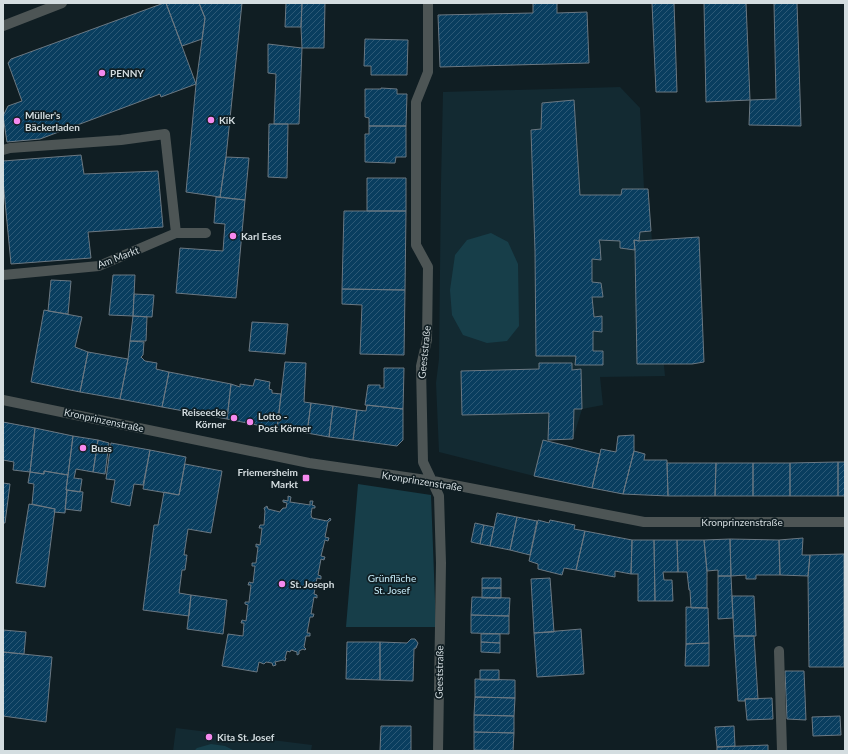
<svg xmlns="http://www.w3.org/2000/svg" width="848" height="754" font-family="Lato,sans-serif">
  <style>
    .built { fill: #132a32 }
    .green { fill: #173e49 }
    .building { fill: url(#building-hatch); stroke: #6b7882 }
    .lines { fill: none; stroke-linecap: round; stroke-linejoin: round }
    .minor { stroke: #4d5555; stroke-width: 10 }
    .poi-dot { fill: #f589ee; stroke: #101e23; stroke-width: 1.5 }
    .labels { text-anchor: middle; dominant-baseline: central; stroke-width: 3.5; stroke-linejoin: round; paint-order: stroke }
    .poi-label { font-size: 10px; font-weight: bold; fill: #d4dde0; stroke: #101e23; text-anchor: start }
    .street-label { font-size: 10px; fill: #d4dde0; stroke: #101e23 }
    .park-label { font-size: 10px; fill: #c4eaf7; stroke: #101e23 }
  </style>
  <defs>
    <pattern id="building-hatch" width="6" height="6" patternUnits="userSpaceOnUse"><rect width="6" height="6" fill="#093e5f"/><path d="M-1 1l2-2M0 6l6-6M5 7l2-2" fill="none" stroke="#2c5976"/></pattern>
  </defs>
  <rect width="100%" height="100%" fill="#101e23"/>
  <!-- built -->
  <path class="built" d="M620,87L640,108L644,188L648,189L652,241L665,376L600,377L603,405L582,409L573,439L543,440L534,476L439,452L436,383L439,359L441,183L443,92Z
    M176,728L312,745L311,751H173Z"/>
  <!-- green -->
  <path class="green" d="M491,233L508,242L518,264L519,326L507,341L487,343L463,335L452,315L450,290L455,255L467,240Z
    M358,484L431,495L436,627H346Z
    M211,744L225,746L235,751H194L197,748Z"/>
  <!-- building -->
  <path class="building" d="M164,3H166L196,84L161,97L160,94L40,139L7,142L3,116L8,106L22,101L8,63L11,59Z
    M166,3H199L205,18L202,39L182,46Z
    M199,3H242L226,157L220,197L186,192L196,84L205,18Z
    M286,3H302L301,27H285Z
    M302,3H325L324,48H302L301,27Z
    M533,3H557V13L587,12L589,63L440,67L438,15L533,13Z
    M652,3H674L677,92H656Z
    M704,3H746L750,100L706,102Z
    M774,3H797L801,126L749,125L750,100L776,99Z
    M365,39L408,40L407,75H371V66H364Z
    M268,44L302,48L299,124H274L276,74L268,73Z
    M381,88L397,89V94H407L406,126H369V118L365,117V89H381Z
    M574,100L580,195H621L622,189H648L651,231L640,232L639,241L634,240L635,250L620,248V241L599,240L600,245L601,260L592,259V282L601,283L603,297H592L594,317L602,316V332L593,331V351H603V365H575L576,356H536L535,251L531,130L541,129L542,103Z
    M269,124H288L287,178L268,177Z
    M369,126H406V157H396L395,163H391L365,162V134H369Z
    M81,155L84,174L158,171L163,227L88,232L91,258L11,264L3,180V161Z
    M226,157L249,158L245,200L220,197Z
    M367,178H406V211H367Z
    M216,197L245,200L236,298L176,293L180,248L223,251L225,224L214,223Z
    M344,211H406L405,290L342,289Z
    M699,237L704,362L692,364H637L635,250L634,240L639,241Z
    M113,275H135L133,316L109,315Z
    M51,280L71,281L68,314L48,311Z
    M342,289L405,290L404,355L360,354L362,305L342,304Z
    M134,294L154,295L152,317L133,316Z
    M44,310L82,317L75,347L88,352L80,392L31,382Z
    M133,316L147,317L146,341H130Z
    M252,322L288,324L285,354L249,351Z
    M130,341L144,342L143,355L141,357L145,361L157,363L156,369L169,372L162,407L120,399L128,359Z
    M88,352L128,359L120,399L80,392Z
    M285,362L306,363L304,402L311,403L307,433L277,429Z
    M539,363H572V370L581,369L582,409H574L573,439L548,440L549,413L462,415L461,371L539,369Z
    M384,368H404L403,409L365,405L368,385H380V388H384Z
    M169,372L231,384L227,419L162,407Z
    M255,379L270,382L269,389L272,390V393L281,394L277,429L227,419L231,384L240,387V384L253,386Z
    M311,403L333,406L329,437L307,433Z
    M367,405L403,409V440L397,446L353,440L357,410L366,411Z
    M333,406L357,410L353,440L329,437Z
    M3,422L35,428L30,472L13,470L14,462L3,460Z
    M35,428L73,436L68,475L44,471V474L30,472Z
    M634,435V451L623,494L592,488L601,449L616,452L618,436Z
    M73,436L98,440L93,472L76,469L74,478L82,479L80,492L66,490Z
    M98,440L109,443L105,474L93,472Z
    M543,440L600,454L592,488L534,476Z
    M111,443L150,450L143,485L134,484L130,506L111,502L115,480L106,479Z
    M150,450L186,457L179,495L143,489Z
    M634,451L645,454L644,460H667L668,496L623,494Z
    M837,462H838V496H790V463Z
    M838,462H845V496H838Z
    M667,463H716L715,496H668Z
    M716,463H753V496H715Z
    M753,463H790V496H753Z
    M185,464L222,471L211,533L188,529L184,555H187L185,570H182L179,593L191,595L189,616L143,610L154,525H158L164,492L179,495Z
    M44,471L68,475L66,490H67L65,513L54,512L55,509L32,504L34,484L28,483L30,472L44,474Z
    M3,483L10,484L5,523H3Z
    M67,490L83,492L81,511L65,509Z
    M288,496L291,497L290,502L310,505V501H313L312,505L315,506V508H312L311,515L312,518L327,521L330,518L331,520L328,522L325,537L329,538L328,541L325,540L321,556L325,557L324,560L321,559L318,575L321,576V579L317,578L314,594L317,595V598L314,597L311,614H314L313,617H310L307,633H310V636H306L304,647L306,649L305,650L303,649L299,651V654L297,655V652L291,650L290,652L287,651L285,658H286L285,661L283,660L275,662L276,665L273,666L272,663L266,662L264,664L259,662L257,672L222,666L228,634L243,636L244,623H241L242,620L246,621L248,605L245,604V602H249L251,585H248L249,582L253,583L255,566H252V563H256L258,547H256V544L260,545L262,528H259L260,525H264L265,511L264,508L267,506L268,509L280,512L281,510L283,508H286L287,503L283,502V500L288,501Z
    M29,504L55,509L45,587L16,583Z
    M497,513L517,517L510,550L490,546Z
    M517,517L537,521L530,555L510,550Z
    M538,520L549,523L550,520L575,525L574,529L585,531L576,570L564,568L562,575L538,569V564L529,561Z
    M475,523L484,525L480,544L471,542Z
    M484,525L494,527L490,546L480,544Z
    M585,531L632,540L631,574L615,571V577L576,570Z
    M803,538L802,555H810L808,576L780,575L779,540Z
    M730,539L731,576H718V570L707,571L704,540Z
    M730,539L779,540L780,575H756V579H746V575L731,576Z
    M632,540H654L655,601H638V574H631Z
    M654,540H677L678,572H663L664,580H672L673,601H655Z
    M677,540H704L707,571V608H691L690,590H689L687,572H678Z
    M844,554V667H809L808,576L810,555Z
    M718,576H731L733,618L718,619Z
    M482,578H501V588H482Z
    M550,578L554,632L534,633L531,579Z
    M482,588H501V598H482Z
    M191,595L227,600L223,634L187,629Z
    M732,596H754L756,636H734Z
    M472,597L510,598L509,616L471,615Z
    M686,607L708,608L709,643L686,644Z
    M471,615L509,616V634L471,633Z
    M581,629L584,674L537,677L534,633Z
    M3,630L26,632L24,654L3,652Z
    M481,634H500V643L481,642Z
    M734,636H754L758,699H745V701H738Z
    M411,639H415L418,643L416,648L414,649L413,681L380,680V642L407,643Z
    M347,642H380V680L346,679Z
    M481,642L500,643V653L481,652Z
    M709,643V666H685L686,644Z
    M3,652L52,657L46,722L3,716Z
    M480,670H499V680H480Z
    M785,671H804L806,720L787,719Z
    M475,679L515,680V698L475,697Z
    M475,697L515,698L514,716L474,715Z
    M772,698L773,719L747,720L745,699Z
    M474,715L514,716V733L474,732Z
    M840,716L841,735L813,736L812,717Z
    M381,726H411V751H380Z
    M734,726L735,746L717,747L715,727Z
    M474,732L514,733L513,751L474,750Z
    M768,745V751H717V747Z"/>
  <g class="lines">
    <!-- minor -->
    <path class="minor" d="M428,3V72L416,102V245L428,267L427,340L421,366L423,462L439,496L441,563L438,751
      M3,26L62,3
      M3,150L10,148L121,140L165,134L176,233
      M3,275L99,266L176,233H206
      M3,400L309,463L433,481L644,522H845
      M779,651L782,751"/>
  </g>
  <!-- markers -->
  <g class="poi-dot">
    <circle cx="102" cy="73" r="4"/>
    <circle cx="211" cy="120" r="4"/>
    <circle cx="17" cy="121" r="4"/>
    <circle cx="233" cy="236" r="4"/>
    <circle cx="234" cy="418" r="4"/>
    <circle cx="250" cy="422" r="4"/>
    <circle cx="83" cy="448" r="4"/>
    <rect x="302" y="474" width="8" height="8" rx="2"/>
    <circle cx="282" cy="584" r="4"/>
    <circle cx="209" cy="737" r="4"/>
  </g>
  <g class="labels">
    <!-- poi labels -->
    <g class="poi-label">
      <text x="110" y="73">PENNY</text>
      <text x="25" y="115">Müller's<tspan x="25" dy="12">Bäckerladen</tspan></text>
      <text x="219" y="120">KiK</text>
      <text x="241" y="236">Karl Eses</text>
      <text x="226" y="412" text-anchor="end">Reiseecke<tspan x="226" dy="12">Körner</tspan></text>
      <text x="258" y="416">Lotto -<tspan x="258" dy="12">Post Körner</tspan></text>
      <text x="91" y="448">Buss</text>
      <text x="298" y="472" text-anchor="end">Friemersheim<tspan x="298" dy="12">Markt</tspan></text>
      <text x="290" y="584">St. Joseph</text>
      <text x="217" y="737">Kita St. Josef</text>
    </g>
    <!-- street labels -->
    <g class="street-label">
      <text transform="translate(118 257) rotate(-21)">Am Markt</text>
      <text transform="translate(424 352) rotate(-84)">Geeststraße</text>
      <text transform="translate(104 420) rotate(12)">Kronprinzenstraße</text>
      <text transform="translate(422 481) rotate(9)">Kronprinzenstraße</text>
      <text x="742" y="522">Kronprinzenstraße</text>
      <text transform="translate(439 672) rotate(-89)">Geeststraße</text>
    </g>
    <!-- park labels -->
    <g class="park-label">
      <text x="392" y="578">Grünfläche<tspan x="392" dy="12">St. Josef</tspan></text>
    </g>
  </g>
  <!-- border -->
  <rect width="848" height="754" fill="none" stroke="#d4dde0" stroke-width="8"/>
</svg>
